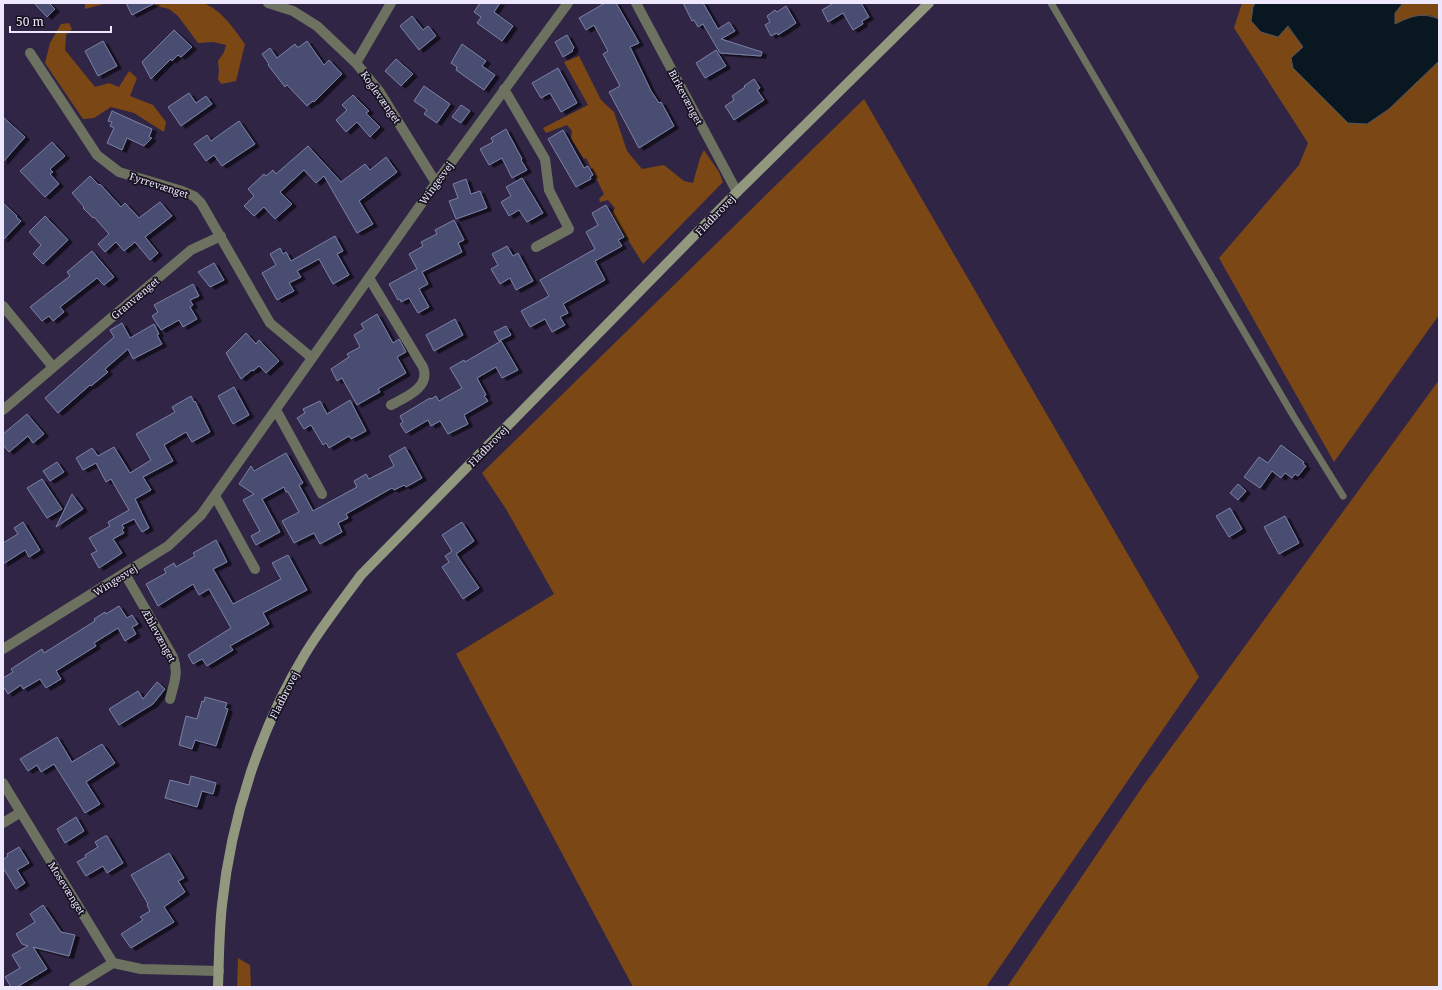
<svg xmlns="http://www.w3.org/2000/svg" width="1442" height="990" font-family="'Noto Serif',serif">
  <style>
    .green { fill: #7b4715 }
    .water { fill: #091720; stroke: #4e5663 }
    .building { fill: #4a4e72; stroke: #7b80a7; filter: url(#shadow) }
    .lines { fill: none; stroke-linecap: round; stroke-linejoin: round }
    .lane { stroke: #6d7260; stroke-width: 7 }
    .street { stroke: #6d7260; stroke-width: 10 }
    .secondary { stroke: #91987d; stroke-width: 10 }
    .labels { text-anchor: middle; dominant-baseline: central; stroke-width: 3.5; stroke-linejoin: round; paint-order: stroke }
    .street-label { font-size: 10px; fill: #eee8fe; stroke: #171220 }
  </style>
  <defs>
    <filter id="shadow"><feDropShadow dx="4.5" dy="2.5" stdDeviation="0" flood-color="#0009"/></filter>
  </defs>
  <rect width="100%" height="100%" fill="#312546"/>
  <!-- green -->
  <path class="green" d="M85,3H107L85,9Z
    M154,3C165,3 195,1 203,3C222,10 234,29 245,44L236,81L221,84L218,79L219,71L218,61L224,52L226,45L213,42L198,43L178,16L169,9L156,6Z
    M1242,3H1255L1253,7L1287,26L1303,47L1367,124L1389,109L1439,61V315L1334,462L1219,258L1299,165L1308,143L1234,28Z
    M1403,3H1439V19L1429,15L1395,24V13Z
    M69,23L72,29L66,35L65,50L95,87L109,83L119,87L129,71L137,78L130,96L153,105L166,122L164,132L134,113L111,107L94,118L83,119L45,63L50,43L61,24Z
    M579,56L601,100L614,112L627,151L642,169L664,165L684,181L693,183L700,158L704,150L719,172L723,182L643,264L612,214L615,208L608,200L600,202L599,199L604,194L586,158L584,159L571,139L572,131L567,125L546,133L543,128L588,105L564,62Z
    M864,99L1199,677L986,987H633L456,654L554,594L506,509L482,473Z
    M1439,380V987H1007L1143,786Z
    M238,958L250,965L251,987H237Z"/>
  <!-- water -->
  <path class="water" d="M1255,3H1403L1395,13V24C1411,16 1422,12 1439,19V61L1389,109L1367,124L1348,123L1293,68L1291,58L1303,47L1288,26L1278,37L1261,32L1251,21L1253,7Z"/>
  <!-- building -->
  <path class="building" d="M34,3H49L55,9L47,17Z
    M126,3H155L132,15Z
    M480,3H500L494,12L513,26L502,41L477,23L481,17L474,12Z
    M605,3H616L639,43L630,47L651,91L659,103L661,102L674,126L639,148L609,92L620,86L603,54L608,51L594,25L586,30L579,18Z
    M683,3H703L718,29L729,22L735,31L721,39L762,52L761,56L720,53L703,24L698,27L694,20L692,21Z
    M834,3H861L869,17L862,21L863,24L853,30L843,13L828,22L822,10Z
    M786,6L796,23L778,35L777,33L771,36L765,25L770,22L767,16L775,10L777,12Z
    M412,16L423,30L428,26L436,36L419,50L400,26Z
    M174,30L192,47L181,57L178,55L172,61L171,59L151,79L142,62Z
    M567,35L574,48L572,50L573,51L563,57L555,42Z
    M103,41L117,66L98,76L85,51Z
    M307,41L324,65L329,60L342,74L314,102L313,101L307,106L287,85L285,87L268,65L269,64L262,54L270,48L277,58L295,44L297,47H299Z
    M462,44L486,61L482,66L495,75L484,90L456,70L457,67L451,63Z
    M716,50L726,66L705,78L696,63Z
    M396,59L413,74L401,86L385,71Z
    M558,68L577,103L561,112L550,93L541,98L532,83Z
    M754,79L760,88L757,90L764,100L734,120L725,106L734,100L732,96L745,87L744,86Z
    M424,86L450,104L437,123L424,114L427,110L414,101Z
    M189,93L196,103L206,96L212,104L181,126L168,107Z
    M353,95L369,111L366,113L380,127L370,137L357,122L346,132L336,120L347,110L342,105Z
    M461,105L470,111L461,123L452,117Z
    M112,111L152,129L149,137L152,138L144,146L127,138L122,150L107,143L114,128L110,126L112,122L108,121Z
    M3,117L25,137L3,162Z
    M239,121L255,144L222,166L214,155L206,161L194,144L207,135L211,141Z
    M506,129L522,159L521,160L527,170L512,178L502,158L489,165L480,149L493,142L491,138Z
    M563,130L584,168L588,166L593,175L590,177L591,179L576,187L548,139Z
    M52,142L65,156L50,169L53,172L50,174L59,184L45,197L20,171Z
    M308,146L341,182L365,164L370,170L386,157L397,172L359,201L373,224L357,233L324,176L316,183L304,170L280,192L292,204L275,219L264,207L254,216L244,206L254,196L248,189L264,174L266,176L273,170L276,174Z
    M90,176L99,185L100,184L121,207L125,203L139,218L160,202L172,216L145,237L158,253L150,260L135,242L124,251L116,242L105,252L98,244L109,234L94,217L93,218L83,208L84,207L72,193Z
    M522,178L543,213L527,222L519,210L509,216L501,202L511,196L506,187Z
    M466,179L471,194L480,191L487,208L456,219L449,201L458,198L453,184Z
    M3,203L17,216L16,217L21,221L3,240Z
    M606,205L624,237L618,240L622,246L595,261L605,280L563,304L568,313L560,317L565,325L552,332L545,319L530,327L521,311L549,296L540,280L595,249L586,232L598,225L592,213Z
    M45,216L68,240L43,264L33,254L41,245L29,232Z
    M454,220L464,240L458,243L462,252L422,272L428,284L419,289L429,307L418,313L409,298L401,302L400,299L398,300L389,284L417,269L409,254L423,246L421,242L437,234L435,230Z
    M335,236L343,251L337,254L349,275L333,284L319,259L297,271L301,277L289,283L294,291L277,300L262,273L276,265L270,254L280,248L283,254L286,252L291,261Z
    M507,246L513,256L518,253L533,281L516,290L510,278L500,284L491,269L498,265L492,254Z
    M92,251L114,277L104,285L97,278L60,307L64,312L53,321L49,316L42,321L30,307L70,276L67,272Z
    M214,263L224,280L210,287L198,272Z
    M193,284L199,296L190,300L193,305L190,307L197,319L183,327L179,320L161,330L152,316L158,312L154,305Z
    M377,314L393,343L399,339L406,352L397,357L406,373L378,389L380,392L357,405L342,378L337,381L331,369L349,357L347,354L360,347L354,335L364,329L361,324Z
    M455,319L463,335L434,351L426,335Z
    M122,323L130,338L154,324L159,334L157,335L162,344L133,359L128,349L105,369L108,372L91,386L90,385L58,413L45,398L114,337L110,330Z
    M506,326L511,335L499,341L494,332Z
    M246,333L256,344L259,340L279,361L266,373L259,366L253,371L252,370L241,379L226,353Z
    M501,341L518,370L502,378L496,367L477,378L486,395L484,396L488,401L464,415L468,424L448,434L440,421L431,426L428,420L406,433L400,424L403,422L400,416L430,398L431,399L436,396L439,401L462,388L450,368L464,360L465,362Z
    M234,387L249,415L233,424L218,396Z
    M191,396L194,402L195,401L210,432L192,442L186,432L164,445L173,461L143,477L151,490L135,499L149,528L142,532L134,519L122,525L124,528L122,530L124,533L113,539L122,553L99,568L91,554L97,551L89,538L110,526L108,522L129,510L111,479L106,482L96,463L83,470L76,458L92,448L98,456L114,447L130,473L151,460L136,434L175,412L172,407Z
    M350,400L366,431L351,439L349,436L329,448L326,443L323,445L311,425L304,429L297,418L305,413L303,409L320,401L327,414Z
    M27,414L44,434L33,443L28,436L9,452L3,445V434Z
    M1281,445L1304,462L1303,464L1306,466L1298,476L1295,474L1292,478L1285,473L1281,478L1272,471L1260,488L1244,477L1259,457L1268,463Z
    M405,447L422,478L406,487L404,485L394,490L392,488L346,514L348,518L338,523L342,532L320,544L314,533L294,543L282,521L299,512L288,492H286L284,487L262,499L280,532L256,545L251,536L260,531L243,500L254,494L239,484L251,466L254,471L286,453L303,483L299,485L313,511L357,487L354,481L366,474L369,479L394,466L389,456Z
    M57,462L64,472L50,481L43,471Z
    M42,479L62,509L47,518L27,488Z
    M1238,484L1246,491L1238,500L1230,493Z
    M72,494L83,509L56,527Z
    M1230,508L1242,529L1229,537L1216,516Z
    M1285,516L1299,543L1279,554L1264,527Z
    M23,522L40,550L29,557L25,550L3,564V543L18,534L14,528Z
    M462,522L474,541L456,554L479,588L463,599L442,567L449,562L445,556L452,551L442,535Z
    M216,540L227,562L213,569L233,604L281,579L272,563L288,555L307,590L263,613L269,624L230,646L233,650L207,666L202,659L193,664L188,655L231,628L209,589L199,595L193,584L158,606L146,584L166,573L164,569L174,563L176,567L195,556L193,553Z
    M119,606L127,618L132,615L138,624L132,627L136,634L125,641L118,628L94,643L96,646L56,671L61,679L46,688L40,679L23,689L21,685L8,694L3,686V678L13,672L11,669L42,649L44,653L95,621L94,619L105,612L106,614Z
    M157,682L165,689L153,704L119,725L109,709L138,691L143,699Z
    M205,697L227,703L225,708L228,709L216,746L195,740L192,749L179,745L186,716L197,719L202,701L204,702Z
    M57,737L72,762L102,744L115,763L86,782L100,804L85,813L54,764L41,772L37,765L28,771L20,759Z
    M191,776L216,783L213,794L202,791L197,807L165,798L170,780L189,785Z
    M76,817L84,831L65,843L57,829Z
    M105,836H107L123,863L107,873L103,866L86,876L77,862L86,857L85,855L98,847L95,842Z
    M19,847L29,863L17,870L25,883L16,889L3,868V860L8,856L7,854Z
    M169,853L184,878L178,881L185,892L164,907L174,922L131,948L121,934L143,920L140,917L150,911L147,905L148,904L131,875Z
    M43,905L61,932L75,935L69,956L33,947L47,969L17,987H11L5,977L20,968L12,955L28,946L22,944L16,934L35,922L30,914Z"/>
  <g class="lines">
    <!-- lane -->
    <path class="lane" d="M1051,3L1294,417L1343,496"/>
    <!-- street -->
    <path class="street" d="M268,3L293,11L317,26L356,63L379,91L436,183
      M636,3L737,192
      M30,53L97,155L119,172L182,191L194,196L201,203L270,323L312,358
      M356,63L391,3
      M504,89L545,159L549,190L569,229L536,247
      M369,278L423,367C431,387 406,397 391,405
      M3,306L53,367
      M3,410L191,250L221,236
      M276,410L322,494
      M215,496L255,569
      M125,574L173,657C179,673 174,683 170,699
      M3,649L168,546L201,515L436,183L568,3
      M3,783L113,963L141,969L219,971
      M3,823L21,812
      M74,987L113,963"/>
    <!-- secondary -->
    <path class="secondary" d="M218,987C219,960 219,932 222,905C231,819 260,728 305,654C322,626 342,601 361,575L737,192L929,3"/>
  </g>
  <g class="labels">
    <!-- street labels -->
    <g class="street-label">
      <text transform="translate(381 97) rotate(55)">Koglevænget</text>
      <text transform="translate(686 97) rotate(62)">Birkevænget</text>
      <text transform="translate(436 183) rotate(-54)">Wingesvej</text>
      <text transform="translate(159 185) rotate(18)">Fyrrevænget</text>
      <text transform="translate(715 215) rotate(-46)">Fladbrovej</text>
      <text transform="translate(135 298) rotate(-40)">Granvænget</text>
      <text transform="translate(488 446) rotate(-46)">Fladbrovej</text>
      <text transform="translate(115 580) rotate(-32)">Wingesvej</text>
      <text transform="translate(159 635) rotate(61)">Æblevænget</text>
      <text transform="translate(284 695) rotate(-63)">Fladbrovej</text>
      <text transform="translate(67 888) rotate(58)">Mosevænget</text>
    </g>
  </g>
  <!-- border -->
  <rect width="1442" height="990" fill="none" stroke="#eee8fe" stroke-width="8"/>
  <!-- scale -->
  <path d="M10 26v6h101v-6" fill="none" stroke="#eee8fe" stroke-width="2"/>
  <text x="16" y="26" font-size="12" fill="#eee8fe" stroke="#171220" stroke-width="3" paint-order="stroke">50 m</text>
</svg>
